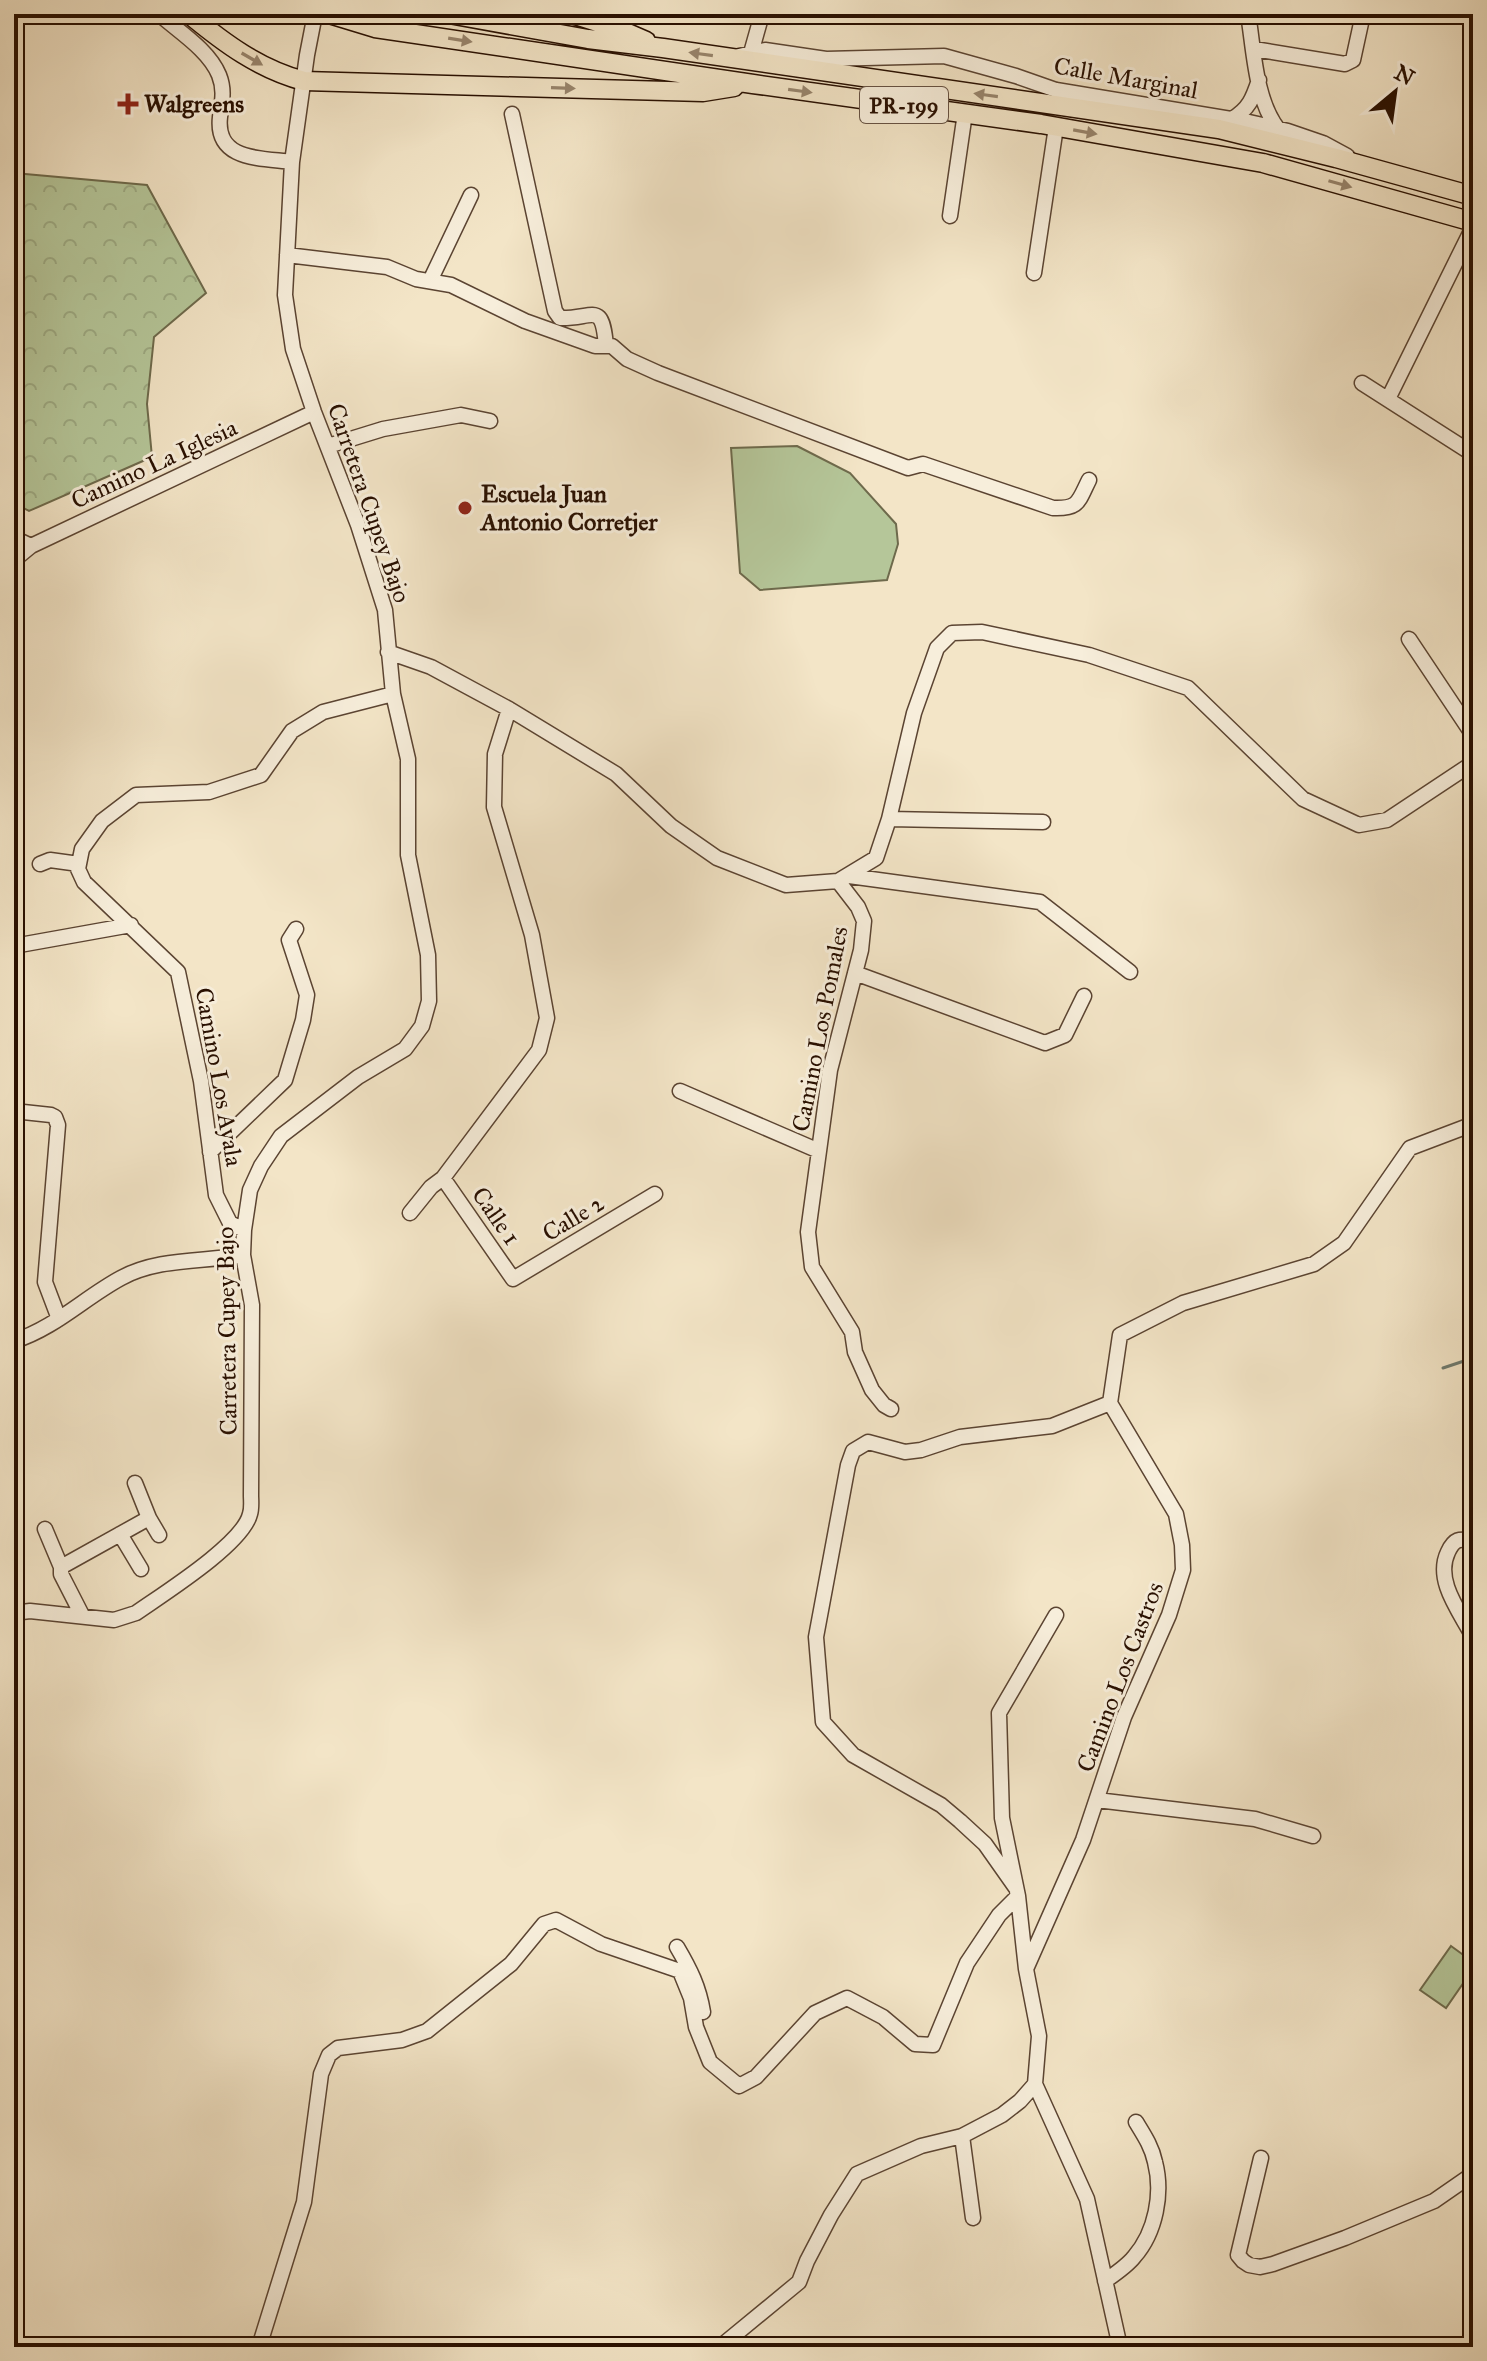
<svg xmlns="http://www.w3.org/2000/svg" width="1487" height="2361" font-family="'IM FELL Great Primer',serif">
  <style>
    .forest { fill: url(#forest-crowns); stroke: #6e6a4c; stroke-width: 2 }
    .park { fill: #b5c699; stroke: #6e6a4c; stroke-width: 2 }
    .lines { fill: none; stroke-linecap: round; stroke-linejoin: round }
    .stream { stroke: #6d796e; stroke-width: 3 }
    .minor-casing { stroke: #5b4432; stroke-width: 17 }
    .major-casing { stroke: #280f00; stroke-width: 21 }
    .minor { stroke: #f7eedb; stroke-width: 14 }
    .major { stroke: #f3e5c7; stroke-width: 18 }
    .oneway { fill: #98856d }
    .poi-dot { fill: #8f2418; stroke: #f7eedb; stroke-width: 3 }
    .labels { text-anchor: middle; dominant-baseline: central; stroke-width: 6; stroke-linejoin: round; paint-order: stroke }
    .shield { fill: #f7eedb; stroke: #665242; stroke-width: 2 }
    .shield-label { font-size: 22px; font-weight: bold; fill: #280f00 }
    .street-label { font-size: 24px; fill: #280f00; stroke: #f7eedb }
    .poi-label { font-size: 24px; font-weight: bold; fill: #280f00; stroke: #f7eedb; text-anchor: start }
  </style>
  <defs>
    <pattern id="forest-crowns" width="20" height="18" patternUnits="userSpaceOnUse" patternTransform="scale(2)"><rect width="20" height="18" fill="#b5c699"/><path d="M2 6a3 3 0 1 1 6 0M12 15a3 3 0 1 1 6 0" fill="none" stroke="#9ca982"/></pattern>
  </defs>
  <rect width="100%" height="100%" fill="#f3e5c7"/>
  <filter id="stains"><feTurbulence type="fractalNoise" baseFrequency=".0025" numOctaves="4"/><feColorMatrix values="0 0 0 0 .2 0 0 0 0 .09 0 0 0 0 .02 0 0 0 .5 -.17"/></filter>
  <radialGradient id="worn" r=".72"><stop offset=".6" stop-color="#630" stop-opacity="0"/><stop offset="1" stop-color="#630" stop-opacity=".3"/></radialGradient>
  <!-- forest -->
  <path class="forest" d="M14,173L147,185L206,293L154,337L147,404L152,457L29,511L14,503Z"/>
  <!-- park -->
  <path class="park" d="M797,446L850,473L896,524L898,544L887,580L760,590L740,573L731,448Z
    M1451,1946L1473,1962V1969L1446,2008L1420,1990Z"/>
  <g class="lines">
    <!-- stream -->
    <path class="stream" d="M1443,1368L1473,1358"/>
    <!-- minor casing -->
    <g class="minor-casing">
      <path id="minor" d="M159,14C178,31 209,50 219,75C225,90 222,102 220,117C215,161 261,158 292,162
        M1248,14C1254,50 1255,99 1278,129
        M1254,49L1345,64L1353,60L1363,14
        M751,53L762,14
        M739,56L765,50L826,59L944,56L1016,76L1056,90L1249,122L1288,131L1323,143L1347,156
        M512,114L555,311L560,318C594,319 602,300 606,346
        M1232,119C1249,109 1253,98 1259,80
        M950,216L965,113
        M287,255L387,267L416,279L451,285L525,321L595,346H612L627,359L658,373L908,468L923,464L1053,508C1079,509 1078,502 1089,480
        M1034,273L1056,127
        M430,281L471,195
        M1362,383L1473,454
        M1388,399L1473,227
        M328,446L383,429L461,415L490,421
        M14,538L31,546
        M14,560L31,546L314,412
        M1409,639L1473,735
        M388,652L431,667L509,709L616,774L671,826L717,858L786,885L838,881L876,858L889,819L914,713L937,648L952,633L982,632L1089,655L1188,688L1303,799L1359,825L1387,820L1473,763
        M889,819L1043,822
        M40,864L50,860L79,864
        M849,876L1040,902L1130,972
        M838,881L858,907L864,921L861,950L830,1070L808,1232L812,1267L852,1332L855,1352L872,1390L884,1405L891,1409
        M14,946L131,925
        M855,973L1045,1043L1065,1035L1084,996
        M680,1091L819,1151
        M14,1111L51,1115L55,1117L58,1125L45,1282L59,1319
        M210,1152L285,1080L303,1020L307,995L289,940L296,929
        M443,1178L513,1279L655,1194
        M410,1213L431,1187L443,1178L539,1050L547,1018L532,935L494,807L495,754L509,709
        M244,1230L230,1223L216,1195L201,1081L178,972L84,882L78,869L82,849L102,821L136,795L209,792L261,775L292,731L323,712L393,694
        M14,1341C55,1328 84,1298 121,1278C158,1258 202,1262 243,1255
        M135,1483L149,1518L159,1535
        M45,1529L61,1567
        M120,1534L141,1569
        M1473,1541C1459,1538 1454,1539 1448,1552C1434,1581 1461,1613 1473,1637
        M14,1613L30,1611L114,1620L136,1613C163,1594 243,1544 250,1514C252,1508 251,1500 251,1495L252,1305L243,1255L244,1230L250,1190L261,1166L281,1136L358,1077L405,1049L422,1026L429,1001L428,955L408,855V759L393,694L385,610L358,525L314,412L293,349L285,295L292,162L307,55L315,14
        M82,1615L61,1574V1567L149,1518
        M1097,1800L1255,1819L1313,1836
        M1016,1888L985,1844L960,1821L941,1805L853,1755L823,1722L816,1637L848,1465L853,1451L868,1442L905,1452L921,1450L960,1437L1052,1426L1110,1403
        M677,1947C690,1969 699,1987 703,2012
        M1026,1969L1018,1896L1002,1818L999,1713L1056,1615
        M1035,2084L1087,2199L1120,2347
        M962,2136L973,2218
        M1261,2158L1238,2255L1243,2261L1249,2265L1260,2267L1273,2264L1345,2238L1434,2201L1473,2174
        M1105,2281C1115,2274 1127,2266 1134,2257C1156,2232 1163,2193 1155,2162C1152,2147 1144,2135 1136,2122
        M259,2347L304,2202L321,2074L329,2055L338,2048L402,2040L427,2031L511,1964L544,1924L556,1920L601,1944L680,1971L691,1998L696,2027L710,2062L739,2086L756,2077L815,2013L847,1998L883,2017L915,2044L933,2045L967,1963L999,1915L1018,1896
        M720,2347L799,2282L807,2261L831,2215L857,2174L921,2146L962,2136L1002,2115L1020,2101L1035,2084L1039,2036L1026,1969L1083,1840L1124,1717L1169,1615L1183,1570L1182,1545L1176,1514L1110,1403L1120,1335L1183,1303L1314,1264L1344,1243L1410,1148L1468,1126L1473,1127"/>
    </g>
    <!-- major casing -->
    <g class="major-casing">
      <path id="major" d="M189,14C224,43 259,69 304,81L703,92L734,87
        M329,14L375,28L753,84L1041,124L1263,163L1473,222
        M449,14L588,39L663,48L1219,129L1336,158L1473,196
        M572,14L616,28L646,41"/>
    </g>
    <!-- minor -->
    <use href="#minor" class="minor"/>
    <!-- major -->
    <use href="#major" class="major"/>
  </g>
  <!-- one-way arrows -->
  <defs><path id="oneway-solid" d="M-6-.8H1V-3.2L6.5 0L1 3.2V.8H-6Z" transform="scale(2)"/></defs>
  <g class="oneway">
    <use href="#oneway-solid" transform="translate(460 40) rotate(9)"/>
    <use href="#oneway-solid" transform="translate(701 54) rotate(-172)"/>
    <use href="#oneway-solid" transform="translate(252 59) rotate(30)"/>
    <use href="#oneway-solid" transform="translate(563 88) rotate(2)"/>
    <use href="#oneway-solid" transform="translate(800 91) rotate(8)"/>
    <use href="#oneway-solid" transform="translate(986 95) rotate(-172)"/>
    <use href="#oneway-solid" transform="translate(1085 132) rotate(10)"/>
    <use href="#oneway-solid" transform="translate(1340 184) rotate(16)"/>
  </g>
  <!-- markers -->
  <g class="poi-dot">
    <path d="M124 92h8v8h8v8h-8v8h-8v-8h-8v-8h8z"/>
    <circle cx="465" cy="508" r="8"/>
  </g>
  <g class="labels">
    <!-- shield labels -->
    <rect class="shield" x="860" y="87" width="88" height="36" rx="6"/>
    <g class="shield-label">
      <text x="904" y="105">PR-199</text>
    </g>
    <!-- street labels -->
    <g class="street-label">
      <text transform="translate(1126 78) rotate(10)">Calle Marginal</text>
      <text transform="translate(154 464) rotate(-25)">Camino La Iglesia</text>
      <text transform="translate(369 503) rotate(71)">Carretera Cupey Bajo</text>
      <text transform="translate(820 1029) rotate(-79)">Camino Los Pomales</text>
      <text transform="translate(219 1077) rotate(80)">Camino Los Ayala</text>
      <text transform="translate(496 1216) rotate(55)">Calle 1</text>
      <text transform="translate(573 1218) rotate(-31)">Calle 2</text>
      <text transform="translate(227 1331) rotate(-91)">Carretera Cupey Bajo</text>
      <text transform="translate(1120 1677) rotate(-69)">Camino Los Castros</text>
    </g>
    <!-- poi labels -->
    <g class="poi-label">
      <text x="144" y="104">Walgreens</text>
      <text x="481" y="494">Escuela Juan<tspan x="481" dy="28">Antonio Corretjer</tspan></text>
    </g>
  </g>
  <!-- margin -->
  <rect width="1487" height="2361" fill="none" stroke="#f3e5c7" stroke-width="48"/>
  <rect x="16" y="16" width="1455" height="2329" fill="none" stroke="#280f00" stroke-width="4"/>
  <rect x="24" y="24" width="1439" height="2313" fill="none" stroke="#280f00" stroke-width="2"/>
  <!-- north arrow -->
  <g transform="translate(1395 92) rotate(29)" stroke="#f7eedb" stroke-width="6" paint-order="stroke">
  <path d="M0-6L14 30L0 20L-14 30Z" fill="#280f00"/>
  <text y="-12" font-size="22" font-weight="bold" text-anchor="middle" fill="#280f00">N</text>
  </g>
  <rect width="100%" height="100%" filter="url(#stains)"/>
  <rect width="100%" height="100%" fill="url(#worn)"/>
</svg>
